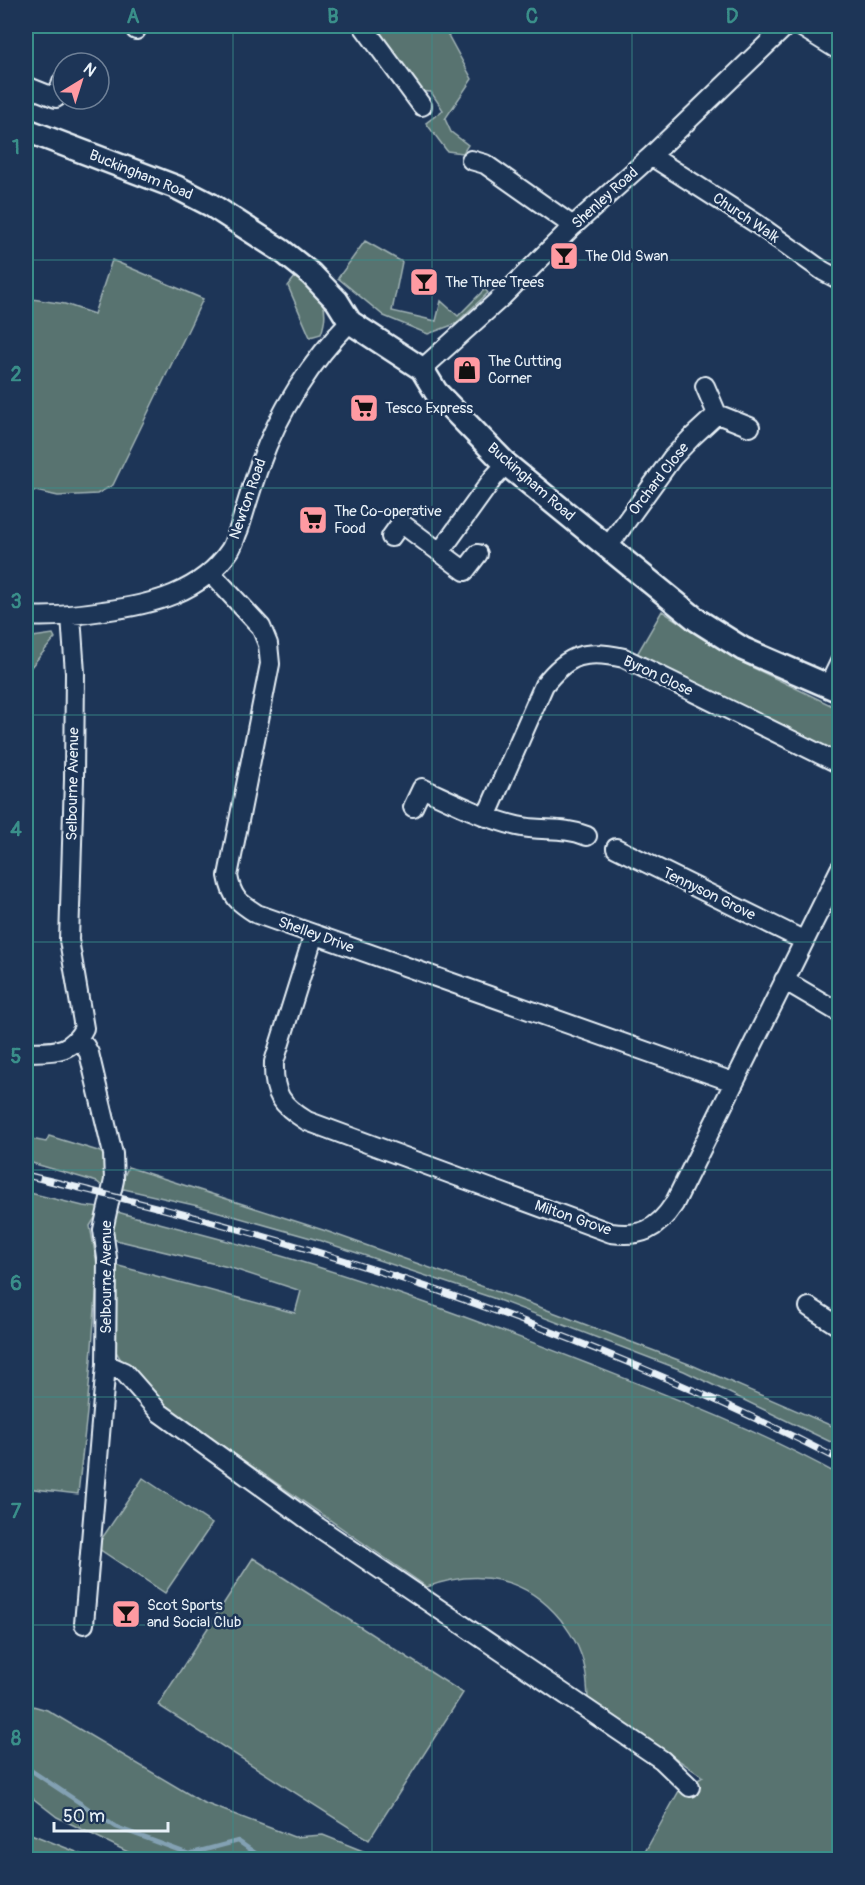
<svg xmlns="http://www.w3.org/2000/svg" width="865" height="1885" font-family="Pangolin,sans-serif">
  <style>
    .green { fill: #587370; stroke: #a0b2b4; stroke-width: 1.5 }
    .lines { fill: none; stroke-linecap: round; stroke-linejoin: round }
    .stream { stroke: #83a1b3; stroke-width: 4.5 }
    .minor-casing { stroke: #e8f1f8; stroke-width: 22 }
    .major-casing { stroke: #e8f1f8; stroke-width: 27 }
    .minor { stroke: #1d3557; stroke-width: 18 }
    .major { stroke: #1d3557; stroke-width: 22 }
    .rail-casing { stroke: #e8f1f8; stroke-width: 7 }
    .rail { stroke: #1d3557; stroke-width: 4.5; stroke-dasharray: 14; stroke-linecap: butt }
    .grid { fill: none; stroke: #3a8f8a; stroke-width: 1.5; stroke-opacity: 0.55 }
    .labels { text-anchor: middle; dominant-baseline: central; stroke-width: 5; stroke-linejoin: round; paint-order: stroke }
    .street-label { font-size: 15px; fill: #e8f1f8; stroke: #1d3557 }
    .poi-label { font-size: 15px; fill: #e8f1f8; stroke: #1d3557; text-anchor: start }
    .neatline { fill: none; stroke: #3a8f8a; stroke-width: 2 }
    .grid-label { font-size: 20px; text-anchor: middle; font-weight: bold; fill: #3a8f8a }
  </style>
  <rect width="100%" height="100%" fill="#1d3557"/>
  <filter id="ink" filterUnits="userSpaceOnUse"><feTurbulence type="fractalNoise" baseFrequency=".0167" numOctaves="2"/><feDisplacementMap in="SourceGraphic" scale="12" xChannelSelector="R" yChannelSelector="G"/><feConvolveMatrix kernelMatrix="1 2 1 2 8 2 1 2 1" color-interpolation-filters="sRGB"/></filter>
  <g filter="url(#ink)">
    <!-- green -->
    <path class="green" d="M370,26H443L472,79L445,119L451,132L468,145L463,153L447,151L426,123L443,110L431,92L418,91Z
      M365,241L402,262L392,311L436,321L441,301L458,316L485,289L488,293L455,324L428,334L384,316L338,278Z
      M112,260L203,299L113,485L97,494L58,496L26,489V298L65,304L94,314Z
      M295,277L302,278C321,297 331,306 321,334L310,337L288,286Z
      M662,611L737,660L839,709V756L636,656Z
      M53,634L55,638L26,673V638Z
      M49,1136L98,1151L106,1155V1189L97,1182L32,1163L26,1162V1138L46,1142Z
      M128,1167L323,1230L529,1303L694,1366L839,1429V1446L684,1371L493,1298L318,1240L198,1206L124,1189L118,1192Z
      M26,1192L83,1206L101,1208L90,1226L98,1269L87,1412L78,1494L26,1488Z
      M113,1211C166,1225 218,1238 271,1253C379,1284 486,1324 591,1365C675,1398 760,1431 839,1475V1859H641L679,1791L703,1777L588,1698C587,1682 586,1666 580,1652C576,1640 568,1630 561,1620C526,1577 478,1568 427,1587L175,1413L158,1398L138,1375L121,1360L115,1350V1265L295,1313L301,1291L228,1267L116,1240L110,1232Z
      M143,1478L212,1524L165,1593L96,1547Z
      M253,1558L463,1693L369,1840L158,1705Z
      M26,1704L47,1710L202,1802L294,1837L323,1835L373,1855L379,1859H142L57,1817L26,1793Z
      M26,1832L94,1859H26Z"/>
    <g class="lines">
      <!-- stream -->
      <path class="stream" d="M26,1767L116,1827L189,1854L238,1841L265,1860"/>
      <!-- minor casing -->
      <g class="minor-casing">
        <path id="minor" d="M363,26L422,106
          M800,26L840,51
          M136,30L138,26
          M26,86L56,98L63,80
          M651,156L757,224L823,271L840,280
          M471,160L485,164L573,226
          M422,369L503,296L573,226L651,156L786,26
          M705,386L717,414L750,427
          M391,537L401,523L465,571L478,554
          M607,548L672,458L691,438L717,414
          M440,552L494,477L506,464
          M210,572L261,627L268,644L270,664L228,876C232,898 238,902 257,914L733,1082
          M26,616C52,618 77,615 103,611C151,605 201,593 230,550C234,544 236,535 239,529C246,507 252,485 260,464C278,413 312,360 350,322
          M828,687L840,662
          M413,807L422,788C453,802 484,818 517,826C542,832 562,826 587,836
          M486,817L544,685C568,654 586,649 624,658L840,764
          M616,848L803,940
          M314,934L274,1062C273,1094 281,1105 307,1121L611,1233C641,1237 657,1230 674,1204L840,869
          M784,980L840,1013
          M78,1040L85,1046L89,1053L113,1154L114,1180L103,1230L107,1258L106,1364L84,1624
          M26,1052C52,1051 70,1055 84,1028L69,940L74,779L75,673L71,616
          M809,1307L840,1327
          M106,1364L124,1372L160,1413L318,1527L662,1760L690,1787"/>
      </g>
      <!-- major casing -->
      <g class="major-casing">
        <path id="major" d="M26,130L176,187L211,205L282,251L311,274L337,301L350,322L422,369L436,392L506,464L697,620L743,649L840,691"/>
      </g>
      <!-- minor -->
      <use href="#minor" class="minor"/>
      <!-- major -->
      <use href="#major" class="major"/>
      <!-- rail casing -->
      <g class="rail-casing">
        <path id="rail" d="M26,1175C99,1193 172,1210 245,1231C449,1288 651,1363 840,1460"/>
      </g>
      <!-- rail -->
      <use href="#rail" class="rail"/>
    </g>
  </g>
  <!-- grid -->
  <path class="grid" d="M233,26V1860M432,26V1860M632,26V1860M26,260H840M26,488H840M26,715H840M26,942H840M26,1170H840M26,1397H840M26,1625H840"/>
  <!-- icons -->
  <defs>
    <g id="bar-square" transform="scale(1.5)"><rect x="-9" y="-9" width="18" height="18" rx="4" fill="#ff9aa2" stroke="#1d3557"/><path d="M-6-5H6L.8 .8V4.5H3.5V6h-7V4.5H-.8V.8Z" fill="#111"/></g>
    <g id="shop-square" transform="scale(1.5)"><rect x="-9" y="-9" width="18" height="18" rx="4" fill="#ff9aa2" stroke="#1d3557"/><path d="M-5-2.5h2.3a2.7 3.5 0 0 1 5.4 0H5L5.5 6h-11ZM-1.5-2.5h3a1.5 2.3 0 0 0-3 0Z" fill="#111"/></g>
    <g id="supermarket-square" transform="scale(1.5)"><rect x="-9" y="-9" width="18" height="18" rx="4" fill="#ff9aa2" stroke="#1d3557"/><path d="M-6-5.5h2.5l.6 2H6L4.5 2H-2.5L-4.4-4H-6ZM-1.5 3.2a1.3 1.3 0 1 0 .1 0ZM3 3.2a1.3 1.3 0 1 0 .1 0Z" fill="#111"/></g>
  </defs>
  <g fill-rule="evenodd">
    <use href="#bar-square" x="564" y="256"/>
    <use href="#bar-square" x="424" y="282"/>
    <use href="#shop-square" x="467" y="370"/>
    <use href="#supermarket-square" x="364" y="408"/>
    <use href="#supermarket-square" x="313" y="520"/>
    <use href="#bar-square" x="126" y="1614"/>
  </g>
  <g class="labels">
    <!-- street labels -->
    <g class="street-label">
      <text transform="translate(141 175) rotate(22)">Buckingham Road</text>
      <text transform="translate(605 198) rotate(-42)">Shenley Road</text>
      <text transform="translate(746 218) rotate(34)">Church Walk</text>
      <text transform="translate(659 479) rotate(-52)">Orchard Close</text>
      <text transform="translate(531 482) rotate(41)">Buckingham Road</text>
      <text transform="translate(248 499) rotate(-71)">Newton Road</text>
      <text transform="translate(658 676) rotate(25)">Byron Close</text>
      <text transform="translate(73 784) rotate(-89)">Selbourne Avenue</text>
      <text transform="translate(709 894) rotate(26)">Tennyson Grove</text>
      <text transform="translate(316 935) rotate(20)">Shelley Drive</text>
      <text transform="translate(573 1218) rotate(19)">Milton Grove</text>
      <text transform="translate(106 1277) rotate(-90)">Selbourne Avenue</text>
    </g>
    <!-- poi labels -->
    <g class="poi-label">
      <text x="585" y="256">The Old Swan</text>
      <text x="445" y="282">The Three Trees</text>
      <text x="488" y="361">The Cutting<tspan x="488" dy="17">Corner</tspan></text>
      <text x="385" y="408">Tesco Express</text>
      <text x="334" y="511">The Co-operative<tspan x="334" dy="17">Food</tspan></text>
      <text x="147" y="1605">Scot Sports<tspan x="147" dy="17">and Social Club</tspan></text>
    </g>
  </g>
  <!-- margin -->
  <rect width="865" height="1885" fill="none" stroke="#1d3557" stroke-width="66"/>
  <!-- north arrow -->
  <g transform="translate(81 81) rotate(38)"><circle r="28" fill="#1d3557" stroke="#6e8097" stroke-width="1.5"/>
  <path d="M0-4.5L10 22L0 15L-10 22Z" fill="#ff9aa2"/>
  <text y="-9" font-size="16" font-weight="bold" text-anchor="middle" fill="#e8f1f8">N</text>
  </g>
  <!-- scale -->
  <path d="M54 1822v9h114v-9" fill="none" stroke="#e8f1f8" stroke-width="3"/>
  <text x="63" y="1822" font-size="18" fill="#e8f1f8" stroke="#1d3557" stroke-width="4.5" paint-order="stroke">50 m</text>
  <rect x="33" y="33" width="799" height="1819" class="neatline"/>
  <g class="grid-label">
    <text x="133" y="23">A</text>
    <text x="333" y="23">B</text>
    <text x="532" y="23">C</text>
    <text x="732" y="23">D</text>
    <text x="16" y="154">1</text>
    <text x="16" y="381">2</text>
    <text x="16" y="608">3</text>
    <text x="16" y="836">4</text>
    <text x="16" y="1063">5</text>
    <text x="16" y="1290">6</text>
    <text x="16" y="1518">7</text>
    <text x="16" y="1745">8</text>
  </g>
</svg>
